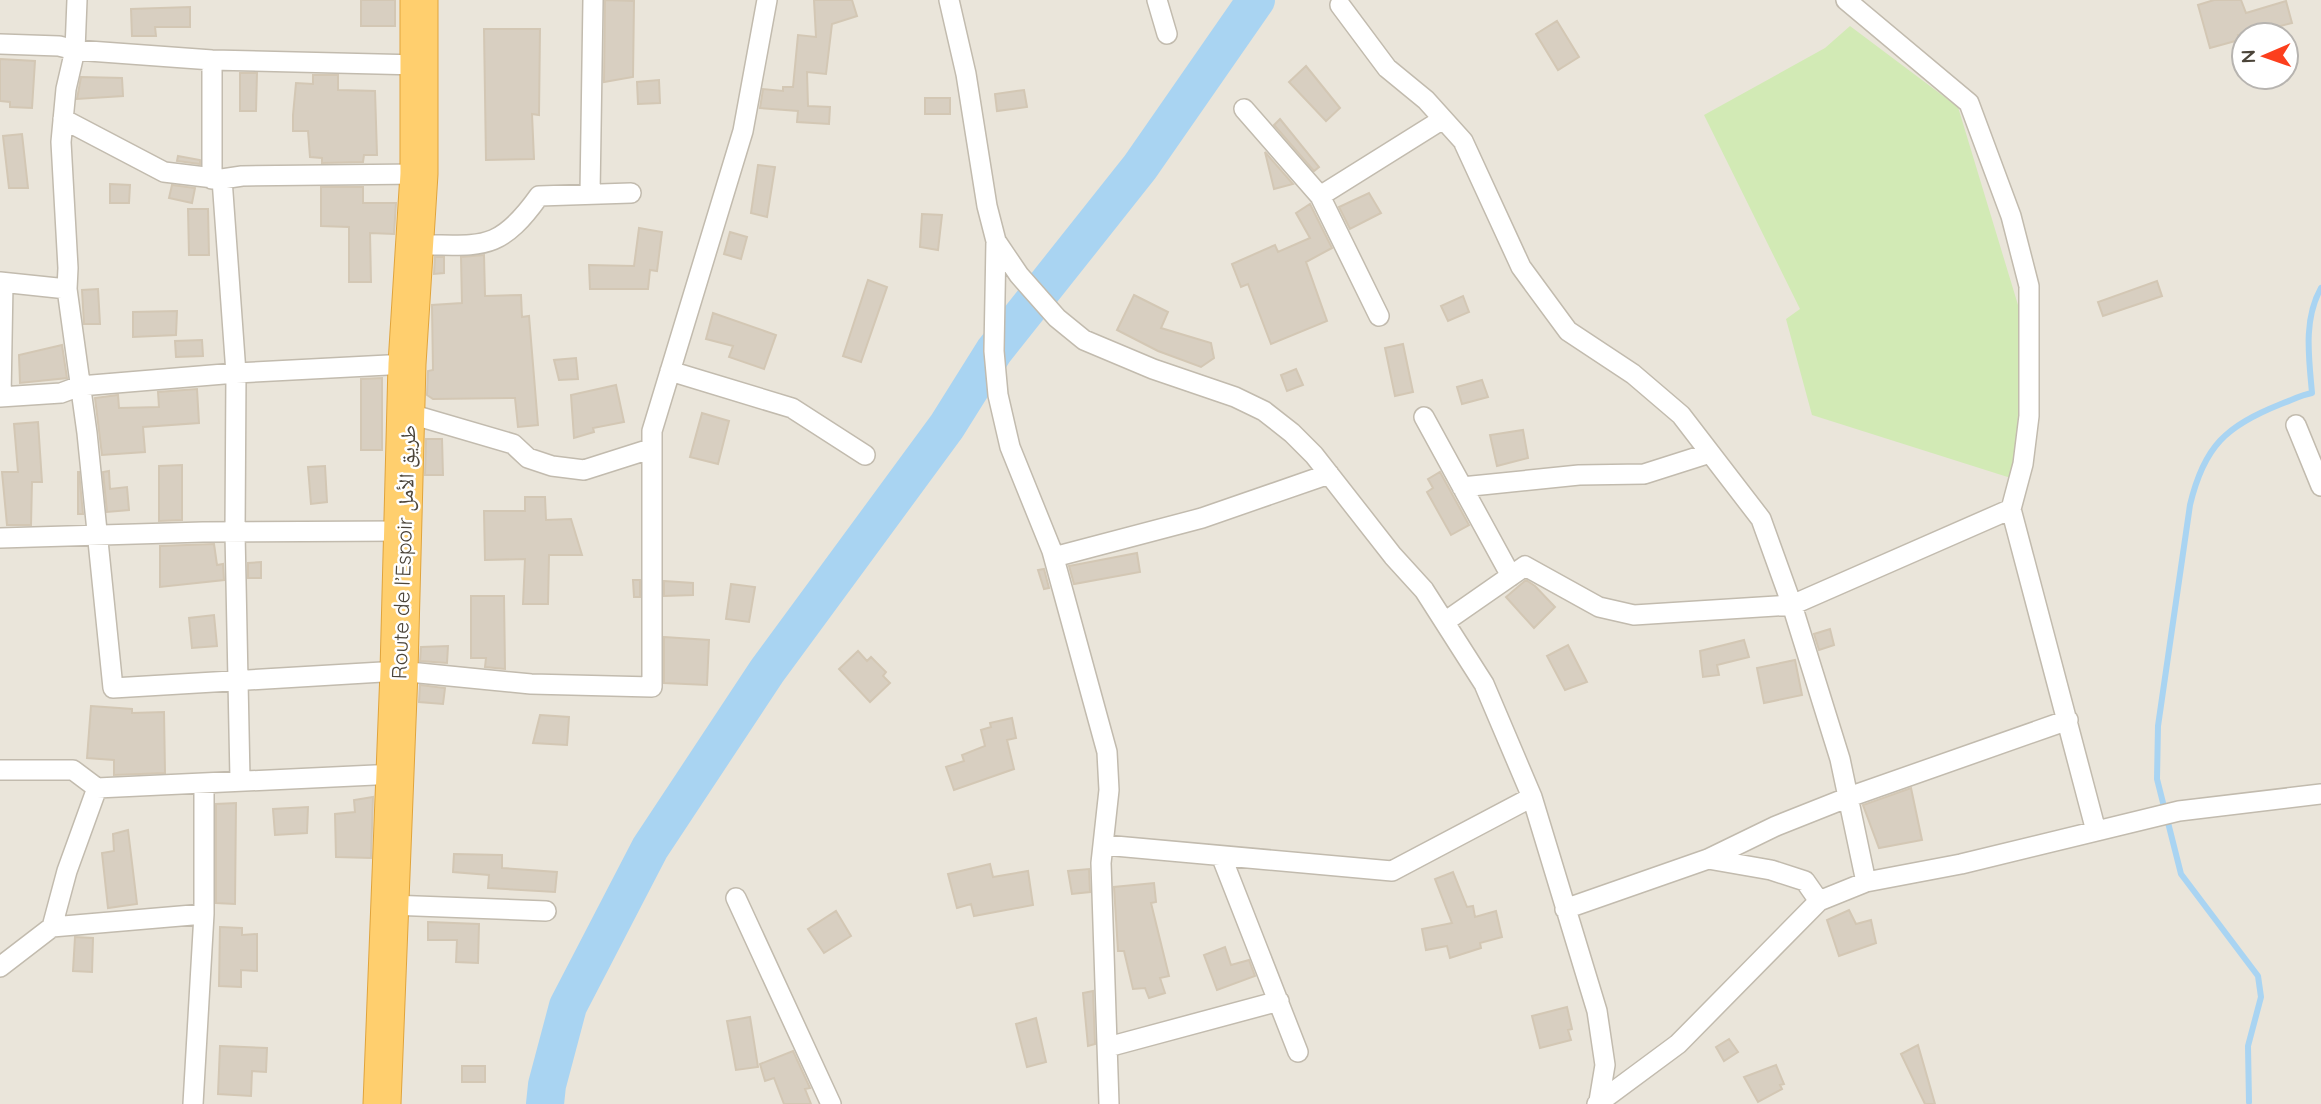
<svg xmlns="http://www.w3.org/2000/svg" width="2321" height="1104" font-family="Quicksand,'Noto Naskh Arabic',sans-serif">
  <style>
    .residential { fill: #eae5da; fill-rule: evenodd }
    .green { fill: #d2eab5 }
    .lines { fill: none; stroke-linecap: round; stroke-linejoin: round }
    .stream { stroke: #a9d4f2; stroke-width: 6 }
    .river { stroke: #a9d4f2; stroke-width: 38 }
    .building { fill: #d8cfc1; stroke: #d3c7b4; stroke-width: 2 }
    .street-casing { stroke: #c2bbae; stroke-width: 22 }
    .highway-casing { stroke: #e0a43c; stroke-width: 39 }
    .street { stroke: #fff; stroke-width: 19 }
    .highway { stroke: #ffcf6e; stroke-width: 37 }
    .labels { text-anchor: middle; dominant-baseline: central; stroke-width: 5; stroke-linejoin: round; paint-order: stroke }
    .street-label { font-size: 21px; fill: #4b4439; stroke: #fff }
  </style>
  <rect width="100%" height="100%" fill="#f6f3ec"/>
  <!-- residential -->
  <path class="residential" d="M0,0H2321V1104H0ZM2244,35H2286V77H2244Z"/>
  <!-- green -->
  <path class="green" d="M1850,26L1958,107L2018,305L2021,367L2014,479L1812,415L1786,319L1800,309L1704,115L1825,48Z"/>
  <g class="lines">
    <!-- stream -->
    <path class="stream" d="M2249,1102L2248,1046L2261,997L2258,976L2181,874L2157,779L2158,726L2190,505C2204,446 2226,426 2281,404C2292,400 2301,395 2312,393C2309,358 2303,320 2321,288"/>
    <!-- river -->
    <path class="river" d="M545,1104L547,1085L568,1006L650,848L767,671L947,426L994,351L1140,167L1256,0"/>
  </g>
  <!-- building -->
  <path class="building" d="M361,0H395V26H361Z
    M605,0L634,1L633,77L604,82Z
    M814,0H852L857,16L832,24L826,74L807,72L808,106L830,107L829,124L797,122L798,111L760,108L763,89L783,91V87H793L798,35L816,37Z
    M2214,0H2241L2246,13L2286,1L2292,23L2261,31L2262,35H2238L2239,40L2210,48L2198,5Z
    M190,7V27H155L156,36H132L131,9Z
    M1557,21L1579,57L1558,70L1536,34Z
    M484,29H540L539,115L532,114L534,159L486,160Z
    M0,59L35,61L32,108L10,107V102L0,101Z
    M1306,66L1340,108L1326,121L1289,82Z
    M240,73H257L256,111H240Z
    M313,75H338V90L375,91L377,155H364L363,162L322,163V158L310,157L308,131H293V115L296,83L313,84Z
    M81,77L122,78L123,96L77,99Z
    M659,80L660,103L638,104L637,82Z
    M1024,90L1027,107L997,111L995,94Z
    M925,98H950V114H925Z
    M1280,119L1319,167L1314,171L1274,125Z
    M22,134L28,188H9L3,136Z
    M1265,152L1293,184L1274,189Z
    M178,156L200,160V164L177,161Z
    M758,165L775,167L767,217L751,213Z
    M110,184L130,185L129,203H110Z
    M172,185L195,188L192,203L169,198Z
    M321,187H363V203H396L394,234L370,233L371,282H349V227L321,226Z
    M1369,193L1381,213L1350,229L1339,207Z
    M1310,204L1332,248L1306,262L1327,321L1271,344L1248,284L1241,287L1232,264L1275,245L1278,252L1310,238L1296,213Z
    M188,209H208L209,255H189Z
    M922,214L942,215L938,250L920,247Z
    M639,228L662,232L657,271L650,270L648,289H590L589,265L634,266Z
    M730,232L747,237L741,259L724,254Z
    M484,255L485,296L521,295L522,317L529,316L538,425L518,427L515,398L433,399L427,395L428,371L433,370L432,305L462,303L461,257Z
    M435,257H444V273L434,274Z
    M868,280L887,287L861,362L843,356Z
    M2157,281L2162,296L2103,316L2098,302Z
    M98,289L100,324H84L82,290Z
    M1134,295L1168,312L1161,328L1211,343L1214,358L1201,367L1158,351L1117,330Z
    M1463,296L1469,312L1448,321L1441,306Z
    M177,311L176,335L133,337V312Z
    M713,313L776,335L764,369L729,357L733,346L706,339Z
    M202,340L203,356L176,357L175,341Z
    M1403,344L1413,392L1395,396L1385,348Z
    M62,345L67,378L20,383L19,355Z
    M576,358L578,379L559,380L554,360Z
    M1296,369L1303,385L1287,391L1281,375Z
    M382,378V450H361V379Z
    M1482,380L1488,397L1462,404L1457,387Z
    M616,385L624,422L593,428L594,432L574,438L571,395Z
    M197,389L199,423L143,427L145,452L102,455L95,398L118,395L119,408L159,407L158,392Z
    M702,413L729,421L718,464L690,457Z
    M38,422L42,482H32L31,525H7L2,472H18L14,424Z
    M1523,430L1528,458L1497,466L1490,435Z
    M426,439H442L443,475H425Z
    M182,465V520L159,521V466Z
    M325,466L327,502L311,504L308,467Z
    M109,471L110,489L127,487L129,510L107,512L103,472Z
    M78,472H79L83,514H78Z
    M1440,472L1469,525L1451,535L1427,492L1433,488L1428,479Z
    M525,497H545L546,520L571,519L582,555H549L548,604H523L525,559L485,560L484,511H525Z
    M214,544L217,565L223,564L224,580L160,587V546Z
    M1137,553L1140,572L1074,584L1069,566Z
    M261,562V578H248V563Z
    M1044,569L1049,588L1044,589L1038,570Z
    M633,580H640V597H634Z
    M1526,580L1535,586L1555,607L1534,628L1506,597Z
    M664,581L693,583V595L664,596Z
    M731,584L755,587L749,622L726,619Z
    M471,596H504L505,669L485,667L486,658H471Z
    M214,615L217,646L192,648L189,618Z
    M1830,629L1834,645L1819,650L1814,634Z
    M664,637L709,640L707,685L664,683Z
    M1744,640L1749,657L1717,665L1719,675L1703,677L1700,651Z
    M1568,645L1587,682L1565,690L1547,656Z
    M448,646L447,663L420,661L421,647Z
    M858,651L867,661L871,657L886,672L883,676L890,683L870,702L839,669Z
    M1795,660L1802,695L1764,703L1757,668Z
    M420,685L445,688L443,704L419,702Z
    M91,706L132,709V713L164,712L165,773L114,775V760L87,758Z
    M540,715L569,717L567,745L533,743Z
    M1012,718L1016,738L1007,740L1014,769L954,790L946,767L964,761L962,755L985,746L981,730L991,727L990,723Z
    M1911,788L1922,840L1879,848L1863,805Z
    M373,797L371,858L336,857L335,814L355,812L354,800Z
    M236,803L235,904L216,903V804Z
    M308,807L307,833L275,835L273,809Z
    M128,830L137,904L108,908L102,853L114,851L113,834Z
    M454,854L502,855V868L557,872L555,892L488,888L489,875L453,872Z
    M990,864L993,877L1028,871L1033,905L974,916L971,904L957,908L948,874Z
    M1089,869L1090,892L1072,894L1068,871Z
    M1453,872L1467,907L1473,906L1475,917L1496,911L1502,937L1480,943L1481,948L1450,958L1447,946L1426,950L1422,929L1452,923L1435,879Z
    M1154,883L1156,902L1151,903L1169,976L1160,978L1165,993L1149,998L1145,988L1133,989L1124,951H1118L1114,887Z
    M1849,910L1856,924L1871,920L1876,943L1839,956L1827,920Z
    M836,911L851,936L824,953L808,929Z
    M428,922L479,924L478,963L456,962L457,940H428Z
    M220,927L242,928V935L257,934V971L241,970V987L219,986Z
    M75,937L93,938L92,972L73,971Z
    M1225,947L1231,965L1249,960L1255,976L1217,990L1204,955Z
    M1093,991L1095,1044L1088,1046L1083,993Z
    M1567,1007L1572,1029L1568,1030L1571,1040L1540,1048L1532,1016Z
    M750,1017L758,1067L736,1070L727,1021Z
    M1036,1018L1046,1062L1027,1067L1016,1024Z
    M1729,1039L1738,1052L1724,1061L1716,1047Z
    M1918,1045L1935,1104H1925L1901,1054Z
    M220,1046L267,1048L266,1072L252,1071L251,1096L218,1094Z
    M793,1051L810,1088L805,1089L811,1104H784L774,1078L765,1081L760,1064Z
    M1776,1065L1784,1084L1780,1085L1782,1089L1758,1102L1744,1077Z
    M462,1066H485V1082H462Z"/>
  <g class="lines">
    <!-- street casing -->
    <g class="street-casing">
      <path id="street" d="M77,0L75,50L66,89L61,142L68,268L67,289L87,433L113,688L399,671L531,684L652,687V431L743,131L767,0
        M949,0L966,74L987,206L996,241L1019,275L1057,318L1084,340L1153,369L1235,397L1264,411L1292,433L1314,455L1393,556L1424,590L1484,684L1532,797L1597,1011L1605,1065L1599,1101
        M1157,0L1167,34
        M1846,0L1969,103L2011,216L2029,286V416L2023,464L2011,509L2096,831
        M1340,5L1387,68L1426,100L1463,141L1521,267L1568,331L1633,374L1681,415L1761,519L1792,605L1840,759L1866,882
        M0,44L59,46L75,50L212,60L419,65
        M212,60V179
        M1244,109L1320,196
        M63,119L164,172L222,179
        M590,194L593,0
        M996,241L994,351L998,395L1010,447L1052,551L1107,752L1109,790L1101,863L1109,1104
        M414,245C480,244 497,255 539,196L631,193
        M0,282L67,289
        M1379,316L1320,196L1443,119
        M670,371L792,408L865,455
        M0,397L61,393L80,386L236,373L407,364
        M1,397L3,283
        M407,413L513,444L528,458L552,466L584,470L650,449
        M1424,417L1511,576
        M2296,425L2321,486
        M1462,487L1579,475L1644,474L1710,453
        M0,538L203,532L402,531
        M1054,557L1202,518L1329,474
        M1446,621L1525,566L1599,607L1634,615L1792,605L2011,509
        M0,770H73L97,788L396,774
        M240,779L235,533L236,373L222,179L242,176L419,174
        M1104,845L1392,871L1532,797
        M1222,858L1298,1052
        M1708,859L1771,870L1805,881L1819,901
        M736,898L831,1104
        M390,905L546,911
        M1565,909L1708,859L1776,826L1849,797L2068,720
        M52,927L204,914
        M0,967L52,927L67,871L97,788
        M1108,1047L1279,1001
        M193,1104L204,914V785
        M1597,1104L1678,1044L1819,901L1866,882L1961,864L2179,811L2321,794"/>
    </g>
    <!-- highway casing -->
    <g class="highway-casing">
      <path id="highway" d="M382,1104L399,671L407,364L419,174V0"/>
    </g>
    <!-- street -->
    <use href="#street" class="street"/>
    <!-- highway -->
    <use href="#highway" class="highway"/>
  </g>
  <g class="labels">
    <!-- street labels -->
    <g class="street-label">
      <text transform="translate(403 552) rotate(-88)">Route de l’Espoir طريق الأمل</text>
    </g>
  </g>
  <!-- north arrow -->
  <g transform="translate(2265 56) rotate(268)"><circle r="33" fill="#ffffff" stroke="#b7b4b0" stroke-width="2"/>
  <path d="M0-5L12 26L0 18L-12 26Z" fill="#fc3f1d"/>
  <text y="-10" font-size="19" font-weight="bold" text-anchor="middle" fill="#4b4439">N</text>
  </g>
</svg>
